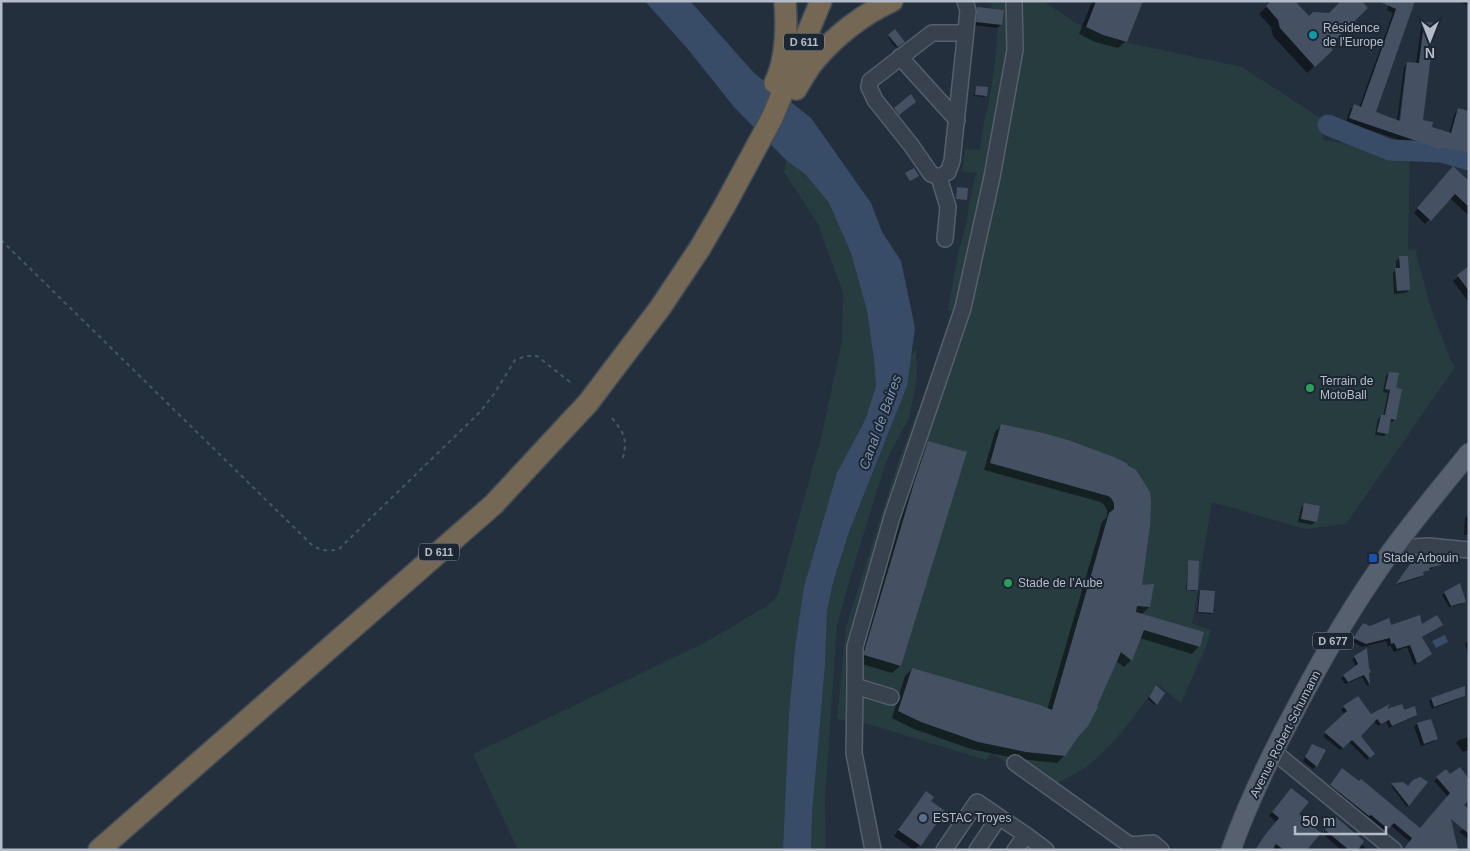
<svg xmlns="http://www.w3.org/2000/svg" width="1470" height="851" font-family="Helvetica,sans-serif">
  <style>
    .green { fill: #263c3f }
    .water { fill: #394c67 }
    .shadow { fill: #0007; fill-rule: evenodd }
    .lines { fill: none; stroke-linecap: round; stroke-linejoin: round }
    .river { stroke: #394c67; stroke-width: 21 }
    .building { fill: #455162 }
    .minor-casing { stroke: #565f6c; stroke-width: 18 }
    .major-casing { stroke: #414a57; stroke-width: 21 }
    .highway-casing { stroke: #434c59; stroke-width: 24 }
    .path { stroke: #44595c; stroke-width: 2; stroke-dasharray: 4 4; stroke-linecap: butt }
    .minor { stroke: #38414e; stroke-width: 15 }
    .major { stroke: #56606e; stroke-width: 19 }
    .highway { stroke: #746855; stroke-width: 21 }
    .culture-dot { fill: #0f9aa8; stroke: #1d2633; stroke-width: 2 }
    .leisure-dot { fill: #2e9e5b; stroke: #1d2633; stroke-width: 2 }
    .transit-dot { fill: #1a4fb4; stroke: #1d2633; stroke-width: 2 }
    .service-dot { fill: #5c6f8a; stroke: #1d2633; stroke-width: 2 }
    .labels { text-anchor: middle; dominant-baseline: central; stroke-width: 4; stroke-linejoin: round; paint-order: stroke }
    .shield { fill: #1d2633; stroke: #878f9c; stroke-width: 1 }
    .shield-label { font-size: 11px; font-weight: bold; fill: #b4bcc9 }
    .poi-label { font-size: 12px; fill: #b4bcc9; stroke: #1d2633; text-anchor: start }
    .street-label { font-size: 12px; fill: #b4bcc9; stroke: #1d2633 }
    .water-label { font-size: 14px; font-style: italic; fill: #7c92b1; stroke: #1d2633 }
  </style>
  <rect width="100%" height="100%" fill="#242f3e"/>
  <!-- green -->
  <path class="green" d="M992,1H1043L1078,24L1101,34L1124,42L1242,67L1322,119L1323,140L1410,154L1408,250L1417,249L1416,254L1431,308L1450,359L1455,367L1346,524L1305,529L1212,502L1192,624L1211,630L1206,647L1181,703L1157,684C1136,714 1115,745 1086,767C1077,774 1065,779 1055,784L1053,796L992,753L986,760L868,724L837,719L846,627L898,463L955,312L948,310L959,249L967,222L969,204L976,173L962,172L965,149L980,150C981,131 988,108 991,89C994,71 996,53 997,35L999,26H1002L1004,10L991,8Z
    M786,160L805,174L829,203L851,253L867,311L874,360L876,386L865,420L837,473L795,648L789,714L783,850H518L473,754L704,643L767,606L777,597L822,434L842,341L843,293L818,224L784,172Z
    M916,349L917,379L909,418L887,459L853,568L837,625L825,800L826,850H811L812,814L825,665L827,611L833,583L849,532L907,386L910,358Z"/>
  <!-- water -->
  <path class="water" d="M645,1H690L754,73L811,118L871,203L882,232L901,261L915,328L907,386L849,532L833,583L827,611L825,665L812,814L811,850H783L789,714L795,648L804,587L837,473L865,420L876,386L874,360L867,311L851,253L829,203L805,174L786,160L734,107L687,48Z
    M1445,635L1448,642L1436,648L1432,641Z"/>
  <!-- shadow -->
  <path class="shadow" d="M1094,1H1141L1126,41L1118,48L1095,42L1079,34L1091,4Z
    M1272,1L1331,50L1307,73L1273,36L1271,27L1259,14Z
    M1390,1H1414L1374,113L1397,121L1404,67L1408,63L1416,64L1421,27L1424,23L1422,121L1430,128L1449,133L1455,113L1459,109L1468,151L1464,155L1437,150L1435,152L1346,122L1350,109L1354,106L1359,108L1393,13L1387,10ZM1406,65H1408L1400,127H1398Z
    M1458,1H1469V6Z
    M978,8L1001,25L997,28L973,25L974,11Z
    M895,31L904,42L896,48L888,37Z
    M976,87L985,95L984,97L974,96Z
    M1449,172L1469,193V216L1450,198L1425,224L1414,213Z
    M1399,258L1409,290L1406,293L1394,294L1393,273L1396,269V261Z
    M1469,268V303L1453,281Z
    M1389,373L1395,389V420L1392,422H1389L1387,433L1384,436L1375,435L1378,419L1381,416H1383L1388,393L1383,392L1386,376Z
    M1002,425L1114,458L1140,587L1149,607L1141,615L1199,646L1192,654L1140,638L1131,660L1124,667L1116,661L1077,737L1064,756L1057,763L1019,759L971,749L914,729L892,718L905,676L912,669L1047,710L1102,522L1107,517V510L1104,505L1101,502L984,470L995,432Z
    M928,442L900,666L892,673L858,663L907,491L921,449Z
    M1304,505L1315,521L1312,525L1298,522L1301,508Z
    M1469,514V535H1464L1465,518Z
    M1428,557L1440,564L1422,573V575L1420,577L1396,585L1408,568Z
    M1189,562L1196,589L1195,591L1186,590L1188,563Z
    M1200,591L1212,612L1211,614L1197,613L1199,592Z
    M1445,593L1464,602L1462,604L1449,607L1442,595Z
    M1441,625L1421,638L1431,654L1428,657L1414,665L1407,647L1394,652L1390,645L1388,647L1386,641L1362,647L1351,641L1360,627Z
    M1469,640V658L1465,644Z
    M1355,657L1368,673L1369,684L1367,686L1362,677L1345,684L1341,678L1356,667L1352,660Z
    M1464,687V695L1461,698L1432,709L1429,701L1431,699Z
    M1155,688L1156,704L1155,705L1148,699Z
    M1344,707L1370,715L1384,711L1403,712L1416,715L1413,717L1389,728L1386,721L1378,726L1374,721L1359,736L1373,754L1367,760L1349,742L1340,750L1323,736L1345,714L1341,710Z
    M1430,720L1437,738L1433,742L1421,746L1414,727L1417,724Z
    M1469,737V750L1463,752L1456,743L1459,740Z
    M1312,745L1316,766L1313,769L1303,761Z
    M1339,773L1420,830L1448,797L1434,781L1437,778L1450,776L1466,777L1469,776V798L1413,850H1403L1410,842L1390,825L1384,832L1367,817L1365,819L1328,788Z
    M1403,783L1408,787L1427,783L1407,807L1391,786Z
    M1288,792L1297,814L1305,850H1277L1273,846L1277,822L1269,816Z
    M926,793L929,801L920,845L914,850L894,836L921,798Z
    M1333,822L1361,844L1368,850H1341L1323,834Z
    M1469,824V838L1468,839L1459,832Z"/>
  <g class="lines">
    <!-- river -->
    <path class="river" d="M1328,125L1390,150L1442,152L1469,160"/>
  </g>
  <!-- building -->
  <path class="building" d="M1096,1H1143L1127,42L1103,35L1086,27Z
    M1271,1H1295L1309,16L1313,12L1329,13L1341,1H1362L1368,8L1329,46L1333,50L1315,67L1280,28L1278,20L1266,6Z
    M1378,1H1415L1376,112L1400,121L1407,62L1419,63L1424,22L1435,23L1423,120L1433,122L1432,127L1451,133L1458,108L1469,111V152L1440,147V149L1349,118L1354,104L1361,107L1396,9Z
    M977,7L1004,10L1002,25L976,22Z
    M895,29L905,42L898,47L888,35Z
    M976,86L988,87L987,96L975,95Z
    M911,94L916,102L899,115L894,108Z
    M1453,166L1469,181V207L1455,194L1431,221L1417,208Z
    M914,168L919,176L910,181L905,173Z
    M957,187L968,188L967,200L956,199Z
    M1399,256H1408L1410,290L1397,291L1395,268H1400Z
    M1469,266V291L1457,275Z
    M1389,372L1399,373L1396,388L1402,389L1396,420L1391,419L1388,434L1377,432L1381,415H1385L1390,390L1385,389Z
    M1001,424L1043,433L1068,440L1114,457L1128,464L1127,465L1136,470L1150,492L1151,502L1150,526L1142,585L1154,584L1150,607L1137,606L1136,612L1204,632L1200,647L1144,630L1132,661L1121,652L1097,706L1098,707L1088,726L1078,737L1065,756L1026,752L978,742L921,722L898,711L912,668L1040,705L1052,710L1109,513L1114,509V503L1111,498L1108,496L990,463Z
    M928,441L967,452L901,666L864,655V652L914,483Z
    M1304,503L1320,506L1317,522L1301,519Z
    M1428,555L1439,556L1441,565L1429,568L1430,570L1423,572L1424,575L1396,584L1410,564L1428,558Z
    M1188,560L1199,561L1198,590H1187Z
    M1460,583L1466,602L1451,606L1444,592Z
    M1200,590L1215,591L1213,613L1198,612Z
    M1420,615L1422,624L1437,615L1443,625L1422,637L1432,654L1420,662L1417,663L1410,645L1397,649L1394,643L1391,644L1390,638L1366,644L1353,638L1363,623L1370,626L1389,618L1391,625Z
    M1367,648L1369,668L1371,672L1369,673L1370,685L1364,675L1348,682L1343,675L1358,664L1354,656Z
    M1156,685L1165,693L1157,705L1149,697Z
    M1465,686V696L1434,707L1431,698Z
    M1358,696L1371,714L1390,704L1387,709L1402,704L1404,710L1415,706L1417,715L1392,726L1389,720L1381,724L1377,719L1361,736L1375,754L1370,758L1352,740L1343,748L1324,732L1347,711L1343,706Z
    M1431,719L1438,739L1424,744L1417,723Z
    M1312,744L1326,750L1317,767L1305,757Z
    M1460,767L1469,779V800L1464,805L1469,809V834L1451,819L1458,850H1403L1412,838L1394,823L1388,829L1371,815L1369,816L1330,785L1342,768L1359,781L1361,779L1420,828L1450,793L1436,777L1446,769L1450,774Z
    M1420,777L1428,782L1409,806L1391,783L1403,782L1408,786L1413,780Z
    M1291,788L1309,802L1299,814L1321,833L1307,850H1284L1276,844L1272,850H1255L1265,835L1279,818L1272,812Z
    M926,791L934,797L931,801L945,811L921,846L898,830Z
    M1336,817L1364,841L1358,850H1349L1325,830Z"/>
  <g class="lines">
    <!-- minor casing -->
    <g class="minor-casing">
      <path id="minor" d="M965,1L968,11L952,161L948,172L939,177L931,174L911,145L875,100L869,87L870,81L932,33H965
        M900,57L957,120
        M939,177L948,207L945,239
        M1398,542L1412,547L1428,546L1469,550
        M855,686V647L892,517L963,308L992,177L1015,50L1014,1
        M1273,751L1394,850
        M1015,763L1130,845L1153,843L1161,850
        M873,850L854,753L855,686L891,697
        M944,850L977,802L999,817
        M977,850L999,817L1026,835
        M1015,850L1026,835L1046,850"/>
    </g>
    <!-- major casing -->
    <g class="major-casing">
      <path id="major" d="M1231,850C1248,802 1270,757 1294,712C1321,660 1351,608 1385,560C1411,523 1441,488 1469,453"/>
    </g>
    <!-- highway casing -->
    <g class="highway-casing">
      <path id="highway" d="M775,83C787,58 787,28 785,1
        M796,89C802,79 808,68 815,60C835,36 863,14 892,1
        M99,850L494,504L588,403L660,308L700,248L725,205L772,118L821,1"/>
    </g>
    <!-- path -->
    <path class="path" d="M1,240L312,545C322,551 328,552 339,549L480,412L494,394L515,360L526,356H537L570,382
      M612,418C625,434 628,441 622,461"/>
    <!-- minor -->
    <use href="#minor" class="minor"/>
    <!-- major -->
    <use href="#major" class="major"/>
    <!-- highway -->
    <use href="#highway" class="highway"/>
  </g>
  <!-- markers -->
  <circle class="culture-dot" cx="1313" cy="35" r="5"/>
  <g class="leisure-dot">
    <circle cx="1310" cy="388" r="5"/>
    <circle cx="1008" cy="583" r="5"/>
  </g>
  <rect class="transit-dot" x="1368" y="553" width="10" height="10" rx="2.5"/>
  <circle class="service-dot" cx="923" cy="818" r="5"/>
  <g class="labels">
    <!-- shield labels -->
    <g class="shield">
      <rect x="784" y="33.5" width="40" height="17" rx="4"/>
      <rect x="419" y="543.5" width="40" height="17" rx="4"/>
      <rect x="1313" y="632.5" width="40" height="17" rx="4"/>
    </g>
    <g class="shield-label">
      <text x="804" y="42">D 611</text>
      <text x="439" y="552">D 611</text>
      <text x="1333" y="641">D 677</text>
    </g>
    <!-- poi labels -->
    <g class="poi-label">
      <text x="1323" y="28">Résidence<tspan x="1323" dy="14">de l'Europe</tspan></text>
      <text x="1320" y="381">Terrain de<tspan x="1320" dy="14">MotoBall</tspan></text>
      <text x="1383" y="558">Stade Arbouin</text>
      <text x="1018" y="583">Stade de l’Aube</text>
      <text x="933" y="818">ESTAC Troyes</text>
    </g>
    <!-- street labels -->
    <g class="street-label">
      <text transform="translate(1285 734) rotate(-63)">Avenue Robert Schumann</text>
    </g>
    <!-- water labels -->
    <g class="water-label">
      <text transform="translate(880 422) rotate(-70)">Canal de Baires</text>
    </g>
  </g>
  <!-- border -->
  <rect width="1470" height="851" fill="none" stroke="#b4bcc9" stroke-width="5"/>
  <!-- north arrow -->
  <g transform="translate(1430 40) rotate(180)" stroke="#1d2633" stroke-width="4" paint-order="stroke">
  <path d="M0-4L9 19L0 12L-9 19Z" fill="#b4bcc9"/>
  <text y="-8" font-size="14" font-weight="bold" text-anchor="middle" fill="#b4bcc9">N</text>
  </g>
  <!-- scale -->
  <path d="M1295 826v8h91v-8" fill="none" stroke="#b4bcc9" stroke-width="2.5"/>
  <text x="1302" y="826" font-size="15" fill="#b4bcc9" stroke="#1d2633" stroke-width="4" paint-order="stroke">50 m</text>
</svg>
